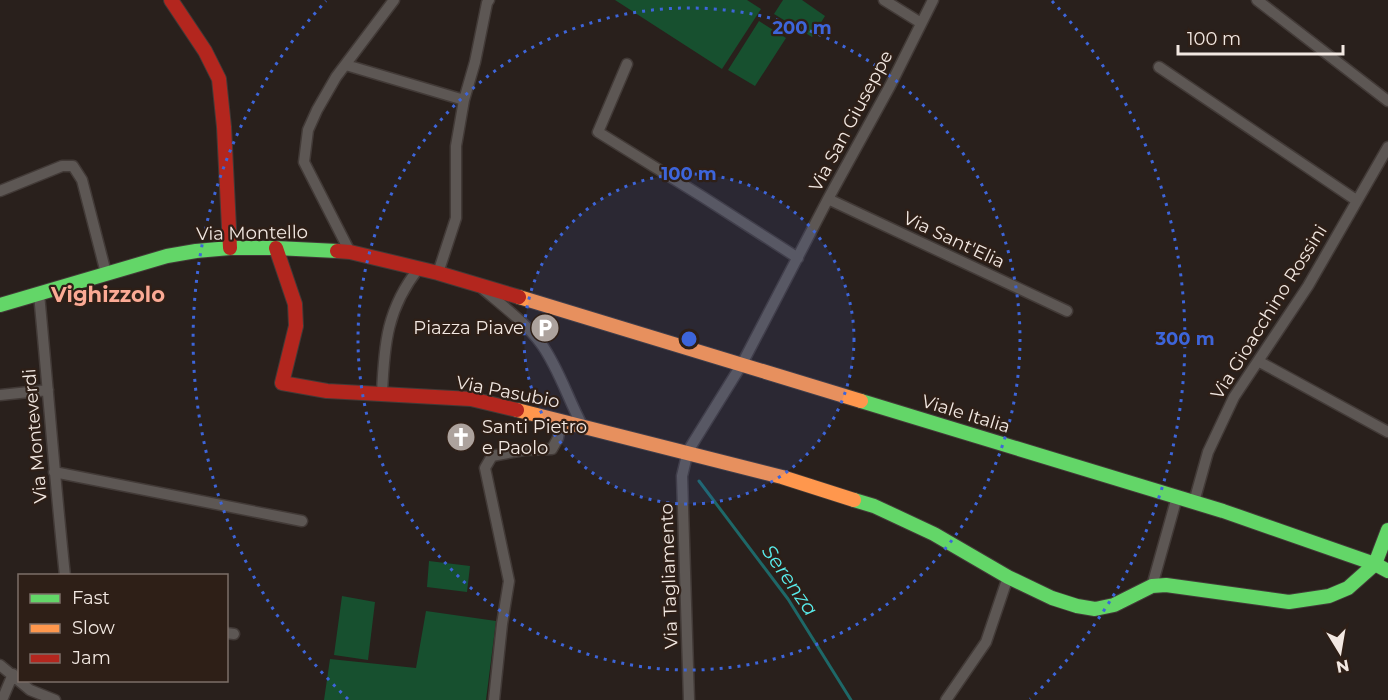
<svg xmlns="http://www.w3.org/2000/svg" width="1388" height="700" font-family="Montserrat,sans-serif">
  <style>
    .green { fill: #17502f }
    .lines { fill: none; stroke-linecap: round; stroke-linejoin: round }
    .stream { stroke: #1e6868; stroke-width: 3 }
    .street-casing { stroke: #423a37; stroke-width: 13 }
    .fast-casing { stroke: #423a37; stroke-width: 16 }
    .slow-casing { stroke: #423a37; stroke-width: 16 }
    .jam-casing { stroke: #423a37; stroke-width: 16 }
    .street { stroke: #5d5754; stroke-width: 10 }
    .fast { stroke: #63d668; stroke-width: 14 }
    .slow { stroke: #ff974d; stroke-width: 14 }
    .jam { stroke: #b3261e; stroke-width: 14 }
    .ring { fill: none; stroke: #3d65da; stroke-width: 3; stroke-dasharray: 3 6 }
    .labels { text-anchor: middle; dominant-baseline: central; stroke-width: 4.5; stroke-linejoin: round; paint-order: stroke }
    .street-label { font-size: 18px; fill: #f2e8e2; stroke: #2e1f17 }
    .poi-label { font-size: 18px; fill: #f2e8e2; stroke: #2e1f17; text-anchor: end }
    .water-label { font-size: 20px; font-style: italic; fill: #58ecec; stroke: #2e1f17 }
    .quarter-label { font-size: 21px; font-weight: bold; fill: #fbaa95; stroke: #2e1f17 }
    .centre { fill: #3d65da; stroke: #2e1f17; stroke-width: 3 }
    .ring-label { font-size: 18px; text-anchor: middle; font-weight: bold; fill: #3d65da; stroke: #2e1f17; stroke-width: 4.5; stroke-linejoin: round; paint-order: stroke }
  </style>
  <rect width="100%" height="100%" fill="#29201c"/>
  <!-- green -->
  <path class="green" d="M615,0H747L761,9L722,69Z
    M783,0H802L825,16L812,37L774,14Z
    M759,21L786,38L755,86L728,70Z
    M429,561L470,566L467,592L427,587Z
    M342,596L375,602L368,660L334,655Z
    M426,611L496,621L486,700H324L330,659L416,668Z"/>
  <g class="lines">
    <!-- stream -->
    <path class="stream" d="M699,481L788,599L851,700"/>
    <!-- street casing -->
    <g class="street-casing">
      <path id="street" d="M884,0L921,23
        M1257,0L1388,101
        M627,64L598,132L703,197L798,258
        M346,65L464,100
        M1159,67L1356,200
        M0,191L62,166H73L82,180L106,273
        M828,199L1067,311
        M350,252L304,162L308,130L317,110L336,77L394,0
        M438,273L456,218V146L464,100L475,62L487,3L489,0
        M483,289C503,306 527,324 542,345C559,369 568,399 582,425
        M39,294C48,388 55,482 65,576
        M1258,361L1388,432
        M382,394C384,344 387,308 419,268
        M0,395L48,390
        M54,472L302,521
        M1194,502L1208,452L1234,397L1308,286L1388,147
        M1152,586L1177,497
        M226,633L234,634
        M0,665L30,690L55,700
        M2,700L13,674
        M494,700L502,624L509,581L485,468L492,456L524,450L552,449L558,438L561,420
        M689,700L682,476L688,451L742,364L828,199L890,86L933,0
        M946,700L986,642L1008,577"/>
    </g>
    <!-- fast casing -->
    <g class="fast-casing">
      <path id="fast" d="M0,305L167,256L196,251L230,248H276L337,251
        M861,401L1223,511L1375,564L1388,571
        M854,500L874,506L934,534L1008,577L1052,598L1077,606L1095,609L1114,605L1152,586L1166,585L1289,602L1329,596L1348,588L1375,564L1388,530"/>
    </g>
    <!-- slow casing -->
    <g class="slow-casing">
      <path id="slow" d="M519,297L861,401
        M517,410L782,477L854,500"/>
    </g>
    <!-- jam casing -->
    <g class="jam-casing">
      <path id="jam" d="M171,0L205,51L219,79L224,127L230,248
        M276,248L295,304L296,326L282,383L327,391L471,399L517,410
        M337,251L350,252L438,273L519,297"/>
    </g>
    <!-- street -->
    <use href="#street" class="street"/>
    <!-- fast -->
    <use href="#fast" class="fast"/>
    <!-- slow -->
    <use href="#slow" class="slow"/>
    <!-- jam -->
    <use href="#jam" class="jam"/>
  </g>
  <!-- distance rings -->
  <circle cx="689" cy="339" r="165" fill="#3d65da" fill-opacity=".12"/>
  <g class="ring">
    <circle cx="689" cy="339" r="165"/>
    <circle cx="689" cy="339" r="331"/>
    <path d="M348 699A496 496 0 0 1 326 1M1052 1A496 496 0 0 1 1030 699"/>
  </g>
  <!-- icons -->
  <defs>
    <g id="parking-disc" transform="scale(1.5)"><circle r="9.5" fill="#aca29d" stroke="#2e1f17"/><path d="M-3.5-5.5H1a3.5 3.5 0 0 1 0 7H-1V5.5H-3.5ZM-1-3.4V-.6H.8a1.4 1.4 0 0 0 0-2.8Z" fill="#fff"/></g>
    <g id="church-disc" transform="scale(1.5)"><circle r="9.5" fill="#aca29d" stroke="#2e1f17"/><path d="M-1.2-6h2.4v3.5h3.3v2.4h-3.3V6h-2.4V-.1h-3.3v-2.4h3.3Z" fill="#fff"/></g>
  </defs>
  <g fill-rule="evenodd">
    <use href="#parking-disc" x="545" y="328"/>
    <use href="#church-disc" x="461" y="437"/>
  </g>
  <g class="labels">
    <!-- street labels -->
    <g class="street-label">
      <text transform="translate(851 121) rotate(-62)">Via San Giuseppe</text>
      <text transform="translate(252 233) rotate(-1)">Via Montello</text>
      <text transform="translate(954 240) rotate(25)">Via Sant'Elia</text>
      <text transform="translate(1269 312) rotate(-58)">Via Gioacchino Rossini</text>
      <text transform="translate(508 392) rotate(11)">Via Pasubio</text>
      <text transform="translate(966 414) rotate(17)">Viale Italia</text>
      <text transform="translate(35 436) rotate(-95)">Via Monteverdi</text>
      <text transform="translate(669 576) rotate(-92)">Via Tagliamento</text>
    </g>
    <!-- poi labels -->
    <g class="poi-label">
      <text x="524" y="328">Piazza Piave</text>
      <text x="482" y="427" text-anchor="start">Santi Pietro<tspan x="482" dy="21">e Paolo</tspan></text>
    </g>
    <!-- water labels -->
    <g class="water-label">
      <text transform="translate(790 580) rotate(55)">Serenza</text>
    </g>
    <!-- quarter labels -->
    <g class="quarter-label">
      <text x="108" y="294">Vighizzolo</text>
    </g>
  </g>
  <circle cx="689" cy="339" r="9" class="centre"/>
  <g class="ring-label">
    <text x="802" y="34">200 m</text>
    <text x="689" y="180">100 m</text>
    <text x="1185" y="345">300 m</text>
  </g>
  <!-- legend -->
  <rect x="18" y="574" width="210" height="108" fill="#2e1f17" stroke="#7c6f68" stroke-width="1.5"/>
  <rect x="30" y="594" width="30" height="9" fill="#63d668" stroke="#7c6f68" stroke-width="1.5"/>
  <text x="72" y="604" font-size="18" fill="#f2e8e2">Fast</text>
  <rect x="30" y="624" width="30" height="9" fill="#ff974d" stroke="#7c6f68" stroke-width="1.5"/>
  <text x="72" y="634" font-size="18" fill="#f2e8e2">Slow</text>
  <rect x="30" y="654" width="30" height="9" fill="#b3261e" stroke="#7c6f68" stroke-width="1.5"/>
  <text x="72" y="664" font-size="18" fill="#f2e8e2">Jam</text>
  <!-- north arrow -->
  <g transform="translate(1340 652) rotate(169)" stroke="#2e1f17" stroke-width="4.5" paint-order="stroke">
  <path d="M0-4.5L10 22L0 15L-10 22Z" fill="#f2e8e2"/>
  <text y="-9" font-size="16" font-weight="bold" text-anchor="middle" fill="#f2e8e2">N</text>
  </g>
  <!-- scale -->
  <path d="M1178 45v9h165v-9" fill="none" stroke="#f2e8e2" stroke-width="3"/>
  <text x="1187" y="45" font-size="18" fill="#f2e8e2" stroke="#2e1f17" stroke-width="4.5" paint-order="stroke">100 m</text>
</svg>
